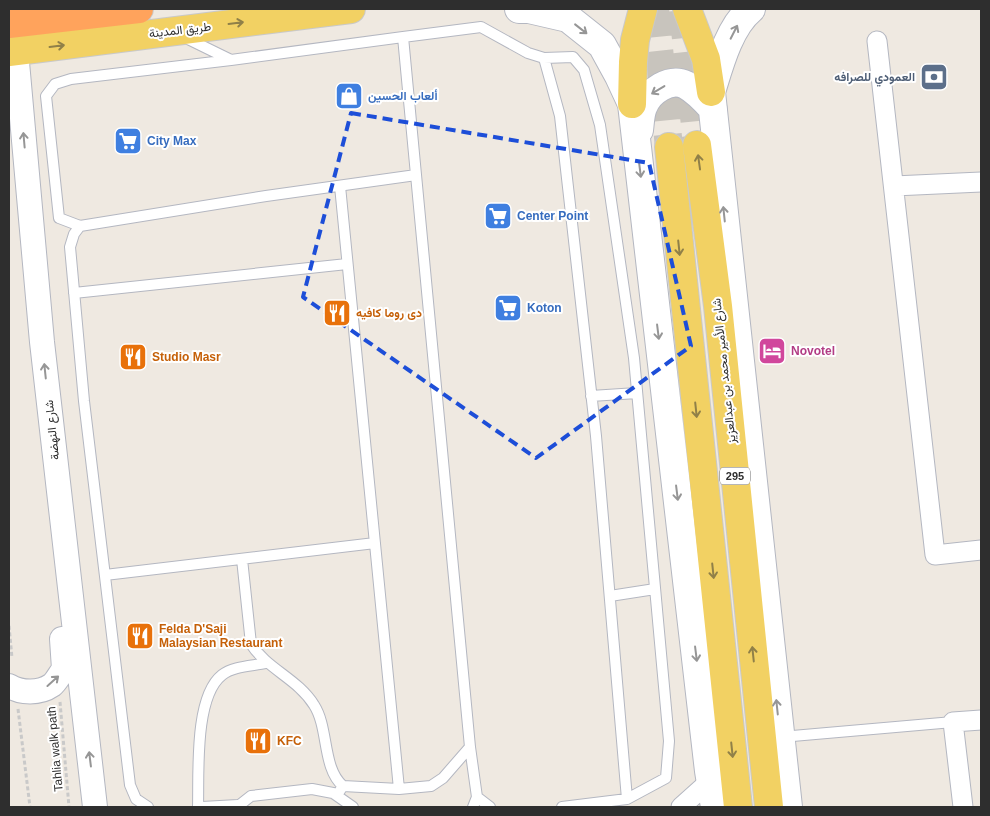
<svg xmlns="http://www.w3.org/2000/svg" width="990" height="816" font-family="Arial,Vazirmatn,sans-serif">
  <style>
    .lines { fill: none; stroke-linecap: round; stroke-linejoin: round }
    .primary-tunnel { stroke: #c8c4bd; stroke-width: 28; stroke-dasharray: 28 14; stroke-linecap: butt }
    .service-casing { stroke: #b4b7c1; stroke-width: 12 }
    .minor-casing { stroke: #b4b7c1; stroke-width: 21 }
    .tertiary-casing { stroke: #b4b7c1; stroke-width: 26 }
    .secondary-casing { stroke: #b4b7c1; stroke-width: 30 }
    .primary-casing { stroke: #c9c9c9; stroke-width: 30 }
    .motorway-casing { stroke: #c9c9c9; stroke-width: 30 }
    .path { stroke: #c9c9c9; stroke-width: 3; stroke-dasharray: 4 2.5; stroke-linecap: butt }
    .service { stroke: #fff; stroke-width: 10 }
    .minor { stroke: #fff; stroke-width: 19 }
    .tertiary { stroke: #fff; stroke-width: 24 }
    .secondary { stroke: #fff; stroke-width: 28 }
    .primary { stroke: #f2d163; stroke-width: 28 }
    .motorway { stroke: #ffa35c; stroke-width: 28 }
    .oneway { stroke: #908048 }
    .oneway2 { stroke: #969696 }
    .marked { fill: none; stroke: #1d4ed8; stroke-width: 4; stroke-dasharray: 10 6; stroke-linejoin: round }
    .labels { text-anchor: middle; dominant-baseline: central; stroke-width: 4; stroke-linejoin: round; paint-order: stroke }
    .shield { fill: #fff; stroke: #6d6d6d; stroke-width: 1 }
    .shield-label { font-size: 11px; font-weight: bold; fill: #2e2e2e }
    .street-label { font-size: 12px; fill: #2e2e2e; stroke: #fff }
    .service-label { font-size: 12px; font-weight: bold; fill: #4e5e75; stroke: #fff; text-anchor: end }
    .shop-label { font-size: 12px; font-weight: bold; fill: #366cbe; stroke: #fff; text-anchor: start }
    .food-label { font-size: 12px; font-weight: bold; fill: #c56008; stroke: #fff; text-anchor: start }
    .hotel-label { font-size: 12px; font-weight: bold; fill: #b23c85; stroke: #fff; text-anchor: start }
  </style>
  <rect width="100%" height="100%" fill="#efe9e1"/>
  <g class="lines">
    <!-- primary-tunnel -->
    <path class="primary-tunnel" d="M655,9L669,147
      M683,10L697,145"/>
    <!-- service casing -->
    <g class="service-casing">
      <path id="service" d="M184,37L231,60L403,37
        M340,186L399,789
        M80,226L59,218L46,96L55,84L71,79L231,60
        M74,293L347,264
        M591,396L637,393
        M242,559L251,644C267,669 298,679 314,705C329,728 322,768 343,786L337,795
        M105,575L375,543
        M610,596L655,589
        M781,737L953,722
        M343,786L399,789L431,786L443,778L470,747
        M477,797L490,807
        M148,807L136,799L130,785L84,401L70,247L74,234L80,226L266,196L416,175
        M198,807C199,774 194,697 222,675C233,666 253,666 266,663
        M202,807L238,805
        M237,807L251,796L312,789L333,793L353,807
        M473,807L477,797L470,747L403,37L481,27L528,53L544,58L573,57L584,70L600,125L634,358L669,741L666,778L627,799L596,436L560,116L544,58
        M562,807L627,799"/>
    </g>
    <!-- minor casing -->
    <g class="minor-casing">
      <path id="minor" d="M877,41L935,555L981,550
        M894,186L981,182
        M681,807L710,781
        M963,807L953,722L981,720"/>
    </g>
    <!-- tertiary casing -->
    <g class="tertiary-casing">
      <path id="tertiary" d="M16,51L42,342L95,807
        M9,686C21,693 39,694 52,685C56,682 60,674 64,669L62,639"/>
    </g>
    <!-- secondary casing -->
    <g class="secondary-casing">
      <path id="secondary" d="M519,9H529L568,18L602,45L619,76L632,104L709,771L715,807
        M751,9C729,27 719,66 711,92L788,807
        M639,130C640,123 640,114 643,107C649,91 670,77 686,85C697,91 705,100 713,109"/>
    </g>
    <!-- primary casing -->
    <g class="primary-casing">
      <path id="primary" d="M687,9L706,59L711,92
        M9,52L351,9
        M632,104L633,62L635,40L643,9
        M697,145L718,306L769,807
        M669,147L738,807"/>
    </g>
    <!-- motorway casing -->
    <g class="motorway-casing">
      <path id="motorway" d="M9,24L139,9"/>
    </g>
    <!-- path -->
    <path class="path" d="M9,626L12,658
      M60,702L69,807
      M18,709L30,807"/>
    <!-- service -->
    <use href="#service" class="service"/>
    <!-- minor -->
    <use href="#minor" class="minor"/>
    <!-- tertiary -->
    <use href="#tertiary" class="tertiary"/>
    <!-- secondary -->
    <use href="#secondary" class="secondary"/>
    <!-- primary -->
    <use href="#primary" class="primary"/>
    <!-- motorway -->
    <use href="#motorway" class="motorway"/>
  </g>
  <!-- one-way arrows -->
  <defs><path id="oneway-shaft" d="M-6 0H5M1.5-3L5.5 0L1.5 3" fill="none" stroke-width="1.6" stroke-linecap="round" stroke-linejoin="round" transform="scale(1.25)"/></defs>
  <g class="oneway">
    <use href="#oneway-shaft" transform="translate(236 23) rotate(-7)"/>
    <use href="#oneway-shaft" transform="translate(57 46) rotate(-7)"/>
    <use href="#oneway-shaft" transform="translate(699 162) rotate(-98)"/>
    <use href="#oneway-shaft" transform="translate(679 248) rotate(84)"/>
    <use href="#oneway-shaft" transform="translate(696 410) rotate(84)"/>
    <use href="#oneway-shaft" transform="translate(713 571) rotate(84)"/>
    <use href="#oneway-shaft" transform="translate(753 654) rotate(-96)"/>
    <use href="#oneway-shaft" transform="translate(732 750) rotate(84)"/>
  </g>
  <g class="oneway2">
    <use href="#oneway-shaft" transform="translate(581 29) rotate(38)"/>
    <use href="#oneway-shaft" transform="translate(734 32) rotate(-63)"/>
    <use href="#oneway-shaft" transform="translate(658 90) rotate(149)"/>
    <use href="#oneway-shaft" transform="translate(24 140) rotate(-95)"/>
    <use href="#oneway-shaft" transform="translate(640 170) rotate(83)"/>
    <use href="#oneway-shaft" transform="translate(724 214) rotate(-96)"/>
    <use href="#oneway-shaft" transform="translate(658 332) rotate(83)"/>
    <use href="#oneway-shaft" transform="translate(45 371) rotate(-96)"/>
    <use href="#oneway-shaft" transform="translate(677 493) rotate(83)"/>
    <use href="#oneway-shaft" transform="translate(696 654) rotate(83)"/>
    <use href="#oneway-shaft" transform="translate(53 681) rotate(-42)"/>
    <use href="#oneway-shaft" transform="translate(777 707) rotate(-96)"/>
    <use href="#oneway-shaft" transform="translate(90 759) rotate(-97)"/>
  </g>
  <!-- marked area -->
  <path class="marked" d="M351,113L649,163L691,346L536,458L303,297Z"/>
  <!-- icons -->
  <defs>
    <g id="bank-square" transform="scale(1.4375)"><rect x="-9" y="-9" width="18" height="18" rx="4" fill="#5c6f8a" stroke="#fff"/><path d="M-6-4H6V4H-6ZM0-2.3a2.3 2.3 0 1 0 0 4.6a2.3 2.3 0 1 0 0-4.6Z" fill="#fff"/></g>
    <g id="shop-square" transform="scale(1.4375)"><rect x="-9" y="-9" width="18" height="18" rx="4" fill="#3f7fe0" stroke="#fff"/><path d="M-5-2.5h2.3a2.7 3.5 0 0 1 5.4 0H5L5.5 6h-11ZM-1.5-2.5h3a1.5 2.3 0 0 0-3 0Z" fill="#fff"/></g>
    <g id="supermarket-square" transform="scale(1.4375)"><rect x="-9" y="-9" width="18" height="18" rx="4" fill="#3f7fe0" stroke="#fff"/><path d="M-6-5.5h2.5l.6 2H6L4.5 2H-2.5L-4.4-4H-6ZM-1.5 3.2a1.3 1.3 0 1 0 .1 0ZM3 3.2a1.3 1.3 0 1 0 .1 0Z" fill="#fff"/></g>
    <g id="restaurant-square" transform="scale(1.4375)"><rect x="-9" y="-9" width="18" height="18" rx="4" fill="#e8710a" stroke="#fff"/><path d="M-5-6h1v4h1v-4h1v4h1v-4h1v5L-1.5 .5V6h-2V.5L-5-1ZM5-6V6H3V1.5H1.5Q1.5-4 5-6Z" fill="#fff"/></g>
    <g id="hotel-square" transform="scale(1.4375)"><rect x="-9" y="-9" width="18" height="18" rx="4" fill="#d1479c" stroke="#fff"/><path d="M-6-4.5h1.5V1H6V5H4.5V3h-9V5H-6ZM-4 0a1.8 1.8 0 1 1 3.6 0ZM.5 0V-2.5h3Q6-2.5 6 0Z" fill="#fff"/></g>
  </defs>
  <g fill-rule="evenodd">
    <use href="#bank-square" x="934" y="77"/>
    <use href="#shop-square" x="349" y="96"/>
    <use href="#supermarket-square" x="128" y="141"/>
    <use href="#supermarket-square" x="498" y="216"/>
    <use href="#supermarket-square" x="508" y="308"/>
    <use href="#restaurant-square" x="337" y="313"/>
    <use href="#hotel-square" x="772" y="351"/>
    <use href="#restaurant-square" x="133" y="357"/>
    <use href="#restaurant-square" x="140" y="636"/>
    <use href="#restaurant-square" x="258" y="741"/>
  </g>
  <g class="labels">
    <!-- shield labels -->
    <rect class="shield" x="720" y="467.5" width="30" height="17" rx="4"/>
    <g class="shield-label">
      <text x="735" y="476">295</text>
    </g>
    <!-- street labels -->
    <g class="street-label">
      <text transform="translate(180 30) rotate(-7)">طريق المدينة</text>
      <text transform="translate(724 371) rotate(-96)">شارع الأمير محمد بن عبدالعزيز</text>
      <text transform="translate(52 430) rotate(-96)">شارع النهضة</text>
      <text transform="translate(55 749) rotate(-95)">Tahlia walk path</text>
    </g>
    <!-- service labels -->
    <g class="service-label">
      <text x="915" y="77">العمودي للصرافه</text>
    </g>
    <!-- shop labels -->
    <g class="shop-label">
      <text x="368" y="96">ألعاب الحسين</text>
      <text x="147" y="141">City Max</text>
      <text x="517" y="216">Center Point</text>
      <text x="527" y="308">Koton</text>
    </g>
    <!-- food labels -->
    <g class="food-label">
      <text x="356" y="313">دى روما كافيه</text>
      <text x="152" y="357">Studio Masr</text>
      <text x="159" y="629">Felda D'Saji<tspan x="159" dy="14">Malaysian Restaurant</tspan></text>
      <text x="277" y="741">KFC</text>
    </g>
    <!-- hotel labels -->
    <g class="hotel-label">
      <text x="791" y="351">Novotel</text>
    </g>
  </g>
  <!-- border -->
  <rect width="990" height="816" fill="none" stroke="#2e2e2e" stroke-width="20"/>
</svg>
